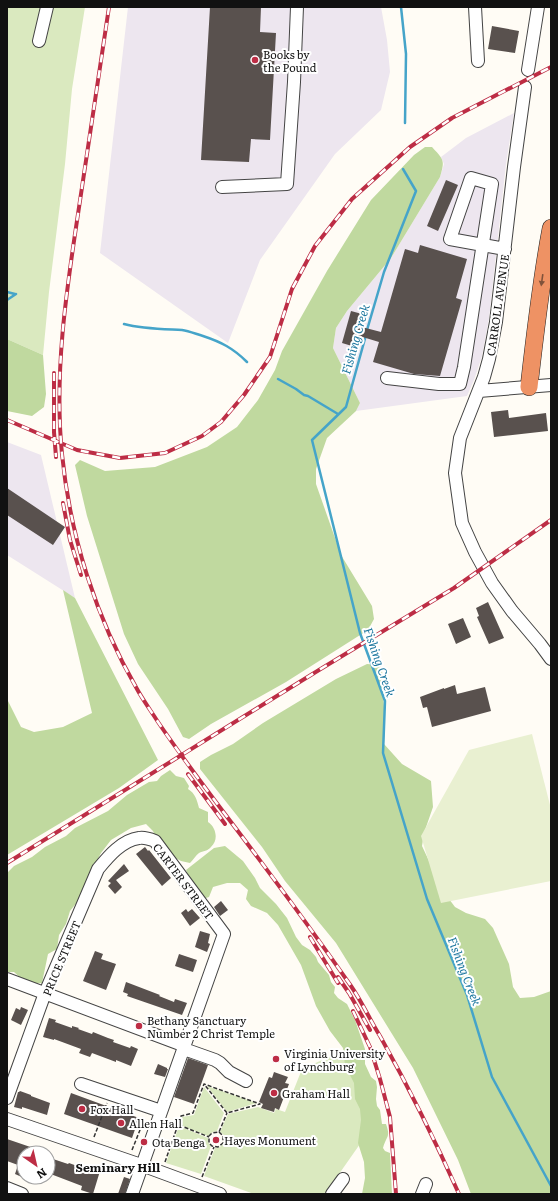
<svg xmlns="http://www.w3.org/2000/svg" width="558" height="1201" font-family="Literata,serif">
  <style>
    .industrial { fill: #ede6ef }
    .green { fill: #dae9bf }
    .forest { fill: #c0d99f }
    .pitch { fill: #e9f0d1 }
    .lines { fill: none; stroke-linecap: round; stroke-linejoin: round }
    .stream { stroke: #45a4c9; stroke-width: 2.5 }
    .building { fill: #59514e }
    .minor-casing { stroke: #444; stroke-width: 14 }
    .highway-casing { stroke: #222; stroke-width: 18 }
    .path { stroke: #333; stroke-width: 1.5; stroke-dasharray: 4 2; stroke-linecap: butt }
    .minor { stroke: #fff; stroke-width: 12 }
    .highway { stroke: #ee9264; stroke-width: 17 }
    .rail-casing { stroke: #bd2d45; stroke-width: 4 }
    .rail { stroke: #fff; stroke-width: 2.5; stroke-dasharray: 8; stroke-linecap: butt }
    .oneway { fill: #80523a }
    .poi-dot { fill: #bd2d45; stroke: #fff; stroke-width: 1.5 }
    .labels { text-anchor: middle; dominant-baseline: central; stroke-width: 4; stroke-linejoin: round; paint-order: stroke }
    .poi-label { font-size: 11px; fill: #111; stroke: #fff; text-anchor: start }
    .street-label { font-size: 11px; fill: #111; stroke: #fff }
    .water-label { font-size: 12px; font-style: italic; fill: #1d779f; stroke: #fff }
    .neighbourhood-label { font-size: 12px; font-weight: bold; fill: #111; stroke: #fff }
  </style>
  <rect width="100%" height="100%" fill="#fffcf5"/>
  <!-- industrial -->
  <path class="industrial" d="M128,7H381L387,40L390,72L381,110L335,154L260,260L228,343L100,253Z
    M514,113L506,164L489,319L482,356L474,380L467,396L356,411L360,403L333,348L336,328L347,311L391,258L440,177L444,164L441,157L466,138Z
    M7,442L41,455L75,598L7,555Z"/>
  <!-- green -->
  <path class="green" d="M7,7H85L72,89L65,164L49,292L43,355L7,339Z
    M347,1049L367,1134L325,1194H254L204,1176L215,1148L220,1147L225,1141L224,1135L220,1132L228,1114L258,1107L274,1113L276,1109L285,1112L302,1069Z
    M207,1086L257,1103L227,1112Z
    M204,1087L224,1113L217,1131L213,1132L208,1136L180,1125L182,1117L194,1115Z
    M179,1126L208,1138V1142L211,1146L201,1174L166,1163Z"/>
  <!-- forest -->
  <path class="forest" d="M425,147H432C444,160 445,160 440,177L391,258L347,311L336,328L333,348L360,403L356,411L327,438L316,469V484L341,555L372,606L374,619L368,630L286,682L211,724L189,739L183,737L168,709L138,664L124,634L87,516L75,465L80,460L105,471L155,467L207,447L237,427L258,400L275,370L282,351L327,271L371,200L414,155Z
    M7,339L43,355L46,394L44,407L32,416L7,411Z
    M63,590L75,598L158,760L119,788L7,855V699L21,727L34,732L63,727L92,713Z
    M367,664L380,665L382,670L385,726L384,744L402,764L431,781L433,807L424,833L422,846L443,891L455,907L466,913L485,919L493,928L509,964L513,987L520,998L534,997L551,991V1194H471L458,1160L413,1068L336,943L285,881L262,847L200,769V762L211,755L233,744L263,723L336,679Z
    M170,770L176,776L184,778L189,786L188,789C195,793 197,800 199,808L208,812V822C216,827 219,840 211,847C208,851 203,851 199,853C196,855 193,860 190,863L181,861L168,854L158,842L153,831L146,824L131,828L111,840L101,853L85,884L78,901L70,911L66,924L59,935L57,949L48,954L42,983L27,984L14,972H7V873L14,866L32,857L45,847L66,836L75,828L108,811L127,795L149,782L157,781L161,776Z
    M225,846L243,861L255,878L260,888L276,904L287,918L296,937L302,945L310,950L316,957L318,962L329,975L331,982L335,987L334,993L338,998L347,1004L355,1020L365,1049V1064L371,1077L376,1081L377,1087L376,1099L377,1106L380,1110L382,1124H386C391,1138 386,1136 383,1148L385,1151L390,1153L392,1194H362L365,1178L364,1162L358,1143L361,1120L360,1109L355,1099L354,1083L345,1065L343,1048L330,1031L316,1006L301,965L278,925L267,913L251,906L246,899L248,890L240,883H227L213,887L209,897L203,899L190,879L186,870L214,848Z"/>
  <!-- pitch -->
  <path class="pitch" d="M532,734L551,809V881L441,903L421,836L469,750Z"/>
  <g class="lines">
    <!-- stream -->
    <path class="stream" d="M401,7L406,54L405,123
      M7,292L15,294
      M7,300L16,294
      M124,324C143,329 162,329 182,330C189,331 196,334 203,336C221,342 233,348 247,362
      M367,330L384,272L416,191L403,169
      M366,335L346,407L312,440L360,633L385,701L383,753L427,899L467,995L492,1077L551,1186
      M278,379L296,389L304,395L308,396L338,414"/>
  </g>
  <!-- building -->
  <path class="building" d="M210,7H261L260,32L276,33L270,140L251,139L249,162L201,160Z
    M492,26L519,31L515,53L488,49Z
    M446,180L458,185L438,231L427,226Z
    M420,245L467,259L456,298L462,300L440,376L414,374L373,362L379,342L356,335L352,346L342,343L351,311L362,314L358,326L381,332L405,249L418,253Z
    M508,410L509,418L546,413L548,431L494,437L491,412Z
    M7,488L65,527L53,545L7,515Z
    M488,602L504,638L489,644L477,617L479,616L476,608Z
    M463,618L471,637L456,644L448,624Z
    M455,685L457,694L485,687L491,711L432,727L427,707L423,708L420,697L444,688V689Z
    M145,847L148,851L149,850L171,878L162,886L136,854Z
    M124,864L129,871L116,880L122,887L115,894L108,886L111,883L108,881Z
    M221,901L228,910L220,916L214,907Z
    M186,909L188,912L192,909L200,918L190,926L181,913Z
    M200,931L210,934L208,943L210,944L207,952L195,947Z
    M95,951L103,954L101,959L116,964L106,990L83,981Z
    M179,954L197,960L193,972L175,966Z
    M126,982L160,995L159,996L174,1002L175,999L187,1003L182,1015L127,996L128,994L123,992Z
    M21,1007L28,1010L21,1025L11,1020L16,1008L20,1010Z
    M49,1018L56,1020L55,1022L72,1028V1026L79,1028L78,1029L92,1034L93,1032L108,1038L114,1040L113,1042L130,1048L131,1046L138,1049L131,1066L116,1060V1062L92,1053L90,1057L79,1053L81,1049L54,1039V1040L43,1037Z
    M188,1058L208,1065L194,1104L174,1097Z
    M158,1064L167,1068V1069H168L165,1077L154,1074Z
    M274,1072L288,1077L285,1083L289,1084L279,1110L275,1108L274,1112L261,1108L263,1104L259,1102L269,1077L272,1078Z
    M20,1091L31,1095V1096L50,1103L47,1115L22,1107V1109L14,1107L18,1092H19Z
    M71,1093L139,1118L132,1138L64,1114Z
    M7,1139L45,1152V1153H24V1178L15,1174L18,1165L7,1161Z
    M50,1158L68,1164L69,1163L88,1170V1168L100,1171L93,1194L81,1190L82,1186L48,1173V1165Z
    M124,1177L130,1179L125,1194H118Z"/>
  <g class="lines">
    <!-- minor casing -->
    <g class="minor-casing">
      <path id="minor" d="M475,7L478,61
        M39,41L47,7
        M528,70L538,7
        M525,87L514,167L496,322L489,359L484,377L460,438L455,473L462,523L475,552L492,583L512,611L540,644L551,659
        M222,187L287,184L294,82L297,7
        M387,378L439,384H460L464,367L492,184L471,178L450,239L505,249
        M479,391L551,385
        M7,979L185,1046
        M184,1049L215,1060L220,1063L229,1072L246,1081
        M81,1084L161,1111
        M7,1098L45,993L98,869C108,857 122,840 139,838C144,837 150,839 155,841L224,934L132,1194
        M7,1119L147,1167L220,1194
        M7,1188L22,1194
        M332,1194L343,1179
        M422,1194L426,1184"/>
    </g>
    <!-- highway casing -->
    <g class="highway-casing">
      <path id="highway" d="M529,387C535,334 541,280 551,228"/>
    </g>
    <!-- path -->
    <path class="path" d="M179,1125L209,1137
      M136,1128L141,1130
      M219,1132L223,1136V1143L218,1147L212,1146L209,1143V1136L212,1133L219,1132L227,1113
      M94,1137L107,1103
      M132,1150L144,1120
      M165,1162L181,1116L193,1113L204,1084L260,1104L227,1113L204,1084
      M202,1177L214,1147"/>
    <!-- minor -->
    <use href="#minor" class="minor"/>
    <!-- highway -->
    <use href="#highway" class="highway"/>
    <!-- rail casing -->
    <g class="rail-casing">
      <path id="rail" d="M109,7C99,76 88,145 78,214C66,293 54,374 62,454C70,536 96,618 137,689C143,700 151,711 158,722C181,756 206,789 231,822C272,876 312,930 351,986C362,1002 370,1020 380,1036C409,1088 435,1140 459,1194
        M54,373V432L56,457
        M7,420L77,450L120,458L165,453L202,436L221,422L244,395L270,357L292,289L315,246L352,199L410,147L452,118L551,67
        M63,503L70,540L81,575
        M188,774L225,824
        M7,863L319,670L454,588L551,520
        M310,937L338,983
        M338,977L349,993L370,1030
        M353,1011L370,1047L380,1079L390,1117L396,1194"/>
    </g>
    <!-- rail -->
    <use href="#rail" class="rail"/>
  </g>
  <!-- one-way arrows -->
  <defs><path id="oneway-solid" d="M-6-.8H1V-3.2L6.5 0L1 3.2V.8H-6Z"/></defs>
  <use class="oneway" href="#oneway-solid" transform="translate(542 280) rotate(98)"/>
  <!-- markers -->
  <g class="poi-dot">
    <circle cx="255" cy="60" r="4"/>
    <circle cx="139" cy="1026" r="4"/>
    <circle cx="276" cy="1059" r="4"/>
    <circle cx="274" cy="1093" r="4"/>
    <circle cx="82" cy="1109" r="4"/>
    <circle cx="121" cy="1123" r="4"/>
    <circle cx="216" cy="1140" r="4"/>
    <circle cx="144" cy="1142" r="4"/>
  </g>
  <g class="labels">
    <!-- poi labels -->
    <g class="poi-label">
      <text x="263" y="54">Books by<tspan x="263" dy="13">the Pound</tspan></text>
      <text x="147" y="1020">Bethany Sanctuary<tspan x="147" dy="13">Number 2 Christ Temple</tspan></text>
      <text x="284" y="1053">Virginia University<tspan x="284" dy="13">of Lynchburg</tspan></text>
      <text x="282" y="1093">Graham Hall</text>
      <text x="90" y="1109">Fox Hall</text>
      <text x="129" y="1123">Allen Hall</text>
      <text x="224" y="1140">Hayes Monument</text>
      <text x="152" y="1142">Ota Benga</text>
    </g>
    <!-- street labels -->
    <g class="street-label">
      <text transform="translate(497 305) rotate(-82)">CARROLL AVENUE</text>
      <text transform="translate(184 881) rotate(53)">CARTER STREET</text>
      <text transform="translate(61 958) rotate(-67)">PRICE STREET</text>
    </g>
    <!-- water labels -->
    <g class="water-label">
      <text transform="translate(355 339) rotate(-74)">Fishing Creek</text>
      <text transform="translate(380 662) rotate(71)">Fishing Creek</text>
      <text transform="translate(465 971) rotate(69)">Fishing Creek</text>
    </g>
    <!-- neighbourhood labels -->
    <g class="neighbourhood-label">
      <text x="118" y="1167">Seminary Hill</text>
    </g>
  </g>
  <!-- border -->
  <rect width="558" height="1201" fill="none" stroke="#111111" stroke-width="16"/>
  <!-- north arrow -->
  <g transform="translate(36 1165) rotate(146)"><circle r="19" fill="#ffffff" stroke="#a0a0a0"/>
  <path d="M0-3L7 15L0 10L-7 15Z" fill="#bd2d45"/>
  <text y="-6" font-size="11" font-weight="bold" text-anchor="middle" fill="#111111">N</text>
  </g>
</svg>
